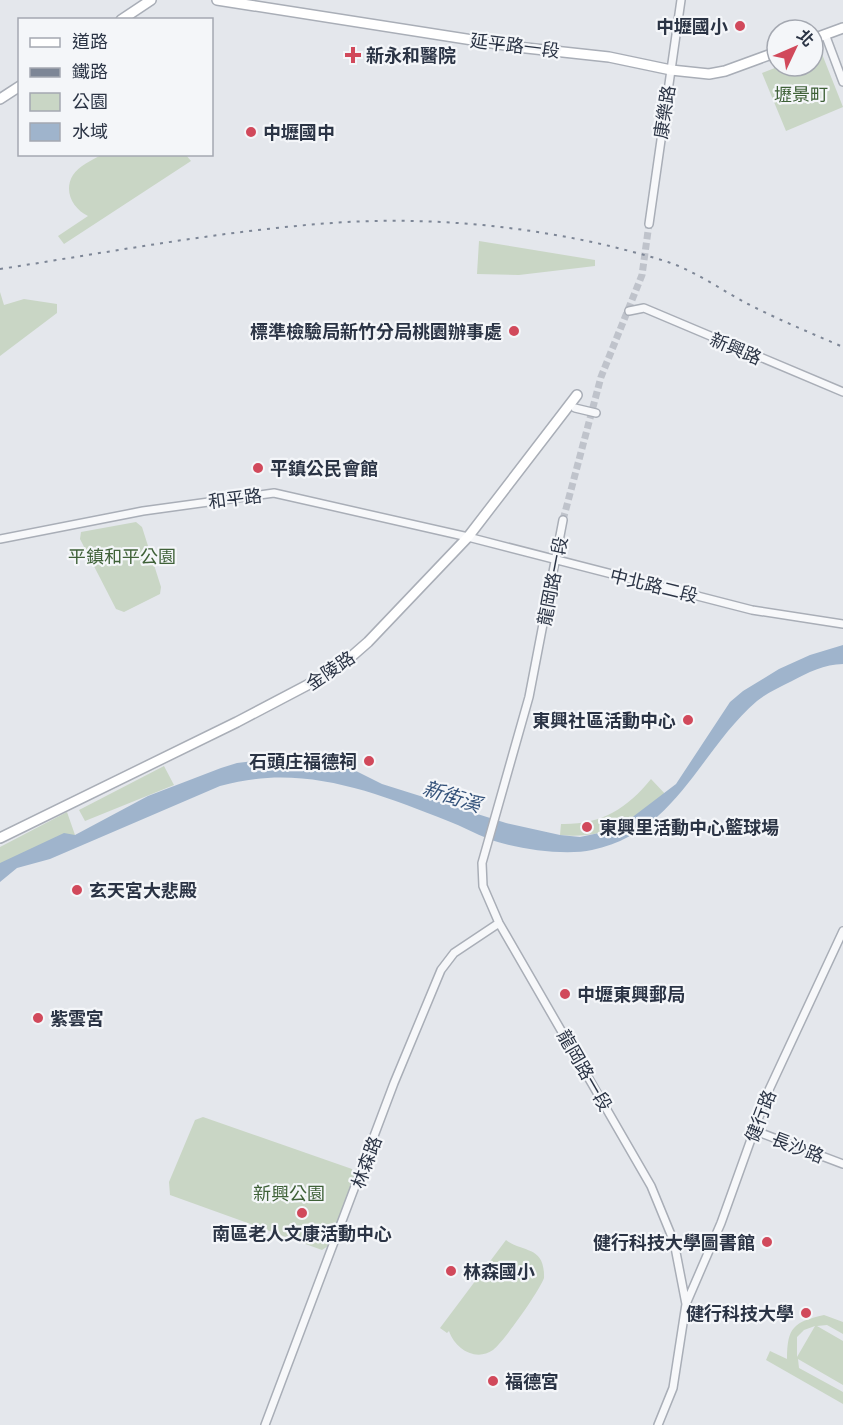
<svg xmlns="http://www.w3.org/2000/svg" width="843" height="1425" font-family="Manrope,'Noto Sans TC',sans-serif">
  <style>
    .green { fill: #c9d6c5; fill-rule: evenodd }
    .water { fill: #9fb4cc }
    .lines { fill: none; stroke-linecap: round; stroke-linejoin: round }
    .minor-tunnel { stroke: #bfc3cb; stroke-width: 7; stroke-dasharray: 7 3.5; stroke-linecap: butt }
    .minor-casing { stroke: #a9aeb7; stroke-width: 10 }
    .secondary-casing { stroke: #a9aeb7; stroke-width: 12 }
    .minor { stroke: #f7f8fa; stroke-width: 7 }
    .secondary { stroke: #fff; stroke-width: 9 }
    .rail { stroke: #7d8696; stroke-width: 2; stroke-dasharray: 3 6; stroke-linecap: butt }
    .poi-dot { fill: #d1495b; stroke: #f4f6f9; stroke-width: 2 }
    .labels { text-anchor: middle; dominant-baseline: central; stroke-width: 4.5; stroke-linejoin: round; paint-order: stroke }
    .poi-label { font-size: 18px; font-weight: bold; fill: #2b3445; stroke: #f4f6f9; text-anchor: start }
    .street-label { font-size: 18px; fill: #2b3445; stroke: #f4f6f9 }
    .park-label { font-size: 18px; fill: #3f6138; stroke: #f4f6f9 }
    .water-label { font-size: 20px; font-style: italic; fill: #34527a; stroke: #f4f6f9 }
  </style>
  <rect width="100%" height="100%" fill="#e4e7ec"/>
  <!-- green -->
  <path class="green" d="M820,49L843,107L786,131L762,73L780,66H813V52Z
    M101,155H186L191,161L64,244L58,236L88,216C73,209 63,191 73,175C79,166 92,160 101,155Z
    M479,241L595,260V266L519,275L477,274Z
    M0,292L4,305L24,299L57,304V313L0,356Z
    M136,522L142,527L161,587L160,594L124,612L116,609L80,539L81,532Z
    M164,766L174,785L85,821L79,810Z
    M651,779L668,797C639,824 600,839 560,835L561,824C600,825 627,809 651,779Z
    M67,812L75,835L0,866V847Z
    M203,1117L352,1169L355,1177L328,1246L322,1250L170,1195L169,1182L195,1120Z
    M506,1240C523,1253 545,1245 544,1278C540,1290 503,1343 493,1350C476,1362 455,1349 449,1331L447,1333L440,1328Z
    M824,1315L843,1322V1334L827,1325L817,1326L843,1341V1385L798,1359L799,1368L843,1392V1404L766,1360L770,1351L787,1359C787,1327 794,1322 824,1315ZM815,1326L797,1357V1337L804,1330Z"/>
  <!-- water -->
  <path class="water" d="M843,645V664C825,664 807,673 792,681C780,687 767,693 757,701C699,751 677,832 592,850C565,856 515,849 489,839C475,834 462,826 448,821C372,791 301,763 220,786L50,859L17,868L0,882V863L64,833L75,835L148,796L221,768L237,763L288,757L322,759L346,766L382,784L506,823L560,835L580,837L599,833L626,822L676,784L730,702L743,691L779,669L810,655Z"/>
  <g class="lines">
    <!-- minor-tunnel -->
    <path class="minor-tunnel" d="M563,520L601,377L642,275L649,224"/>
    <!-- minor casing -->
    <g class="minor-casing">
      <path id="minor" d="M825,34L843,82
        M649,224L681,0
        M629,311L644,308L843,392
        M575,408L596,413
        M563,520L529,697L482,863L483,886L499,923L651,1186L674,1242L686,1304
        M0,539L143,511L274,493L468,537L752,610L843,624
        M753,1130L843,1164
        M265,1425L394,1083L441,970L454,953L499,923
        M658,1425L673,1388L686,1304L721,1223L768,1092L843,931"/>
    </g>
    <!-- secondary casing -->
    <g class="secondary-casing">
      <path id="secondary" d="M217,0L517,47L609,57L671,70L709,74L725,71L777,52
        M121,20L151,0
        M813,39L843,28
        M0,99L20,86
        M0,838L237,722L336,670L368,642L468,537L577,395"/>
    </g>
    <!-- minor -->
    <use href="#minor" class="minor"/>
    <!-- secondary -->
    <use href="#secondary" class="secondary"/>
    <!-- rail -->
    <path class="rail" d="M0,269C111,252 220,231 332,223C443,215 562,229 668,262C695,271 723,291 748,304C779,320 811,333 843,347"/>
  </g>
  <!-- markers -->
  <g class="poi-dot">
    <circle cx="740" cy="26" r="6"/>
    <path d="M350 46h6v6h6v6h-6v6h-6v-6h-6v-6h6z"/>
    <circle cx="251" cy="132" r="6"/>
    <circle cx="514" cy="331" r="6"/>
    <circle cx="258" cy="468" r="6"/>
    <circle cx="688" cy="720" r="6"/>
    <circle cx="369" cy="761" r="6"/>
    <circle cx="587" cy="827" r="6"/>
    <circle cx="77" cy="890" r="6"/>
    <circle cx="565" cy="994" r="6"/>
    <circle cx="38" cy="1018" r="6"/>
    <circle cx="302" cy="1213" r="6"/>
    <circle cx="767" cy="1242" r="6"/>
    <circle cx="451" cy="1271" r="6"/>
    <circle cx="806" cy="1313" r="6"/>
    <circle cx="493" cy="1381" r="6"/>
  </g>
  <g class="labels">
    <!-- poi labels -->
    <g class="poi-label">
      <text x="728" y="26" text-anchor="end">中壢國小</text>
      <text x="366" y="55">新永和醫院</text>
      <text x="263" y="132">中壢國中</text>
      <text x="502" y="331" text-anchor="end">標準檢驗局新竹分局桃園辦事處</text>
      <text x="270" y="468">平鎮公民會館</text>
      <text x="676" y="720" text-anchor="end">東興社區活動中心</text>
      <text x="357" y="761" text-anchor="end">石頭庄福德祠</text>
      <text x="599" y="827">東興里活動中心籃球場</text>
      <text x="89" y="890">玄天宮大悲殿</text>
      <text x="577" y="994">中壢東興郵局</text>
      <text x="50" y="1018">紫雲宮</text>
      <text x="302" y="1233" text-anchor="middle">南區老人文康活動中心</text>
      <text x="755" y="1242" text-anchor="end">健行科技大學圖書館</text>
      <text x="463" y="1271">林森國小</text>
      <text x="794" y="1313" text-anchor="end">健行科技大學</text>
      <text x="505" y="1381">福德宮</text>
    </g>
    <!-- street labels -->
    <g class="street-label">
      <text transform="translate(515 45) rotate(7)">延平路一段</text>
      <text transform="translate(664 112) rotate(-81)">康樂路</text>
      <text transform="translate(736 348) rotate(23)">新興路</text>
      <text transform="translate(235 498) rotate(-7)">和平路</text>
      <text transform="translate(552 581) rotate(-79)">龍岡路一段</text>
      <text transform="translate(654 585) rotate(14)">中北路二段</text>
      <text transform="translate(330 670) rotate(-34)">金陵路</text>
      <text transform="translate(585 1070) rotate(60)">龍岡路一段</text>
      <text transform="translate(760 1116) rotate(-69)">健行路</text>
      <text transform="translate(798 1147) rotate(21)">長沙路</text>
      <text transform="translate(366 1162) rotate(-70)">林森路</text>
    </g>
    <!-- park labels -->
    <g class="park-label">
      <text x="801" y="94">壢景町</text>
      <text x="122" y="556">平鎮和平公園</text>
      <text x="289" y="1193">新興公園</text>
    </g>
    <!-- water labels -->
    <g class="water-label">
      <text transform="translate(452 796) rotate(18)">新街溪</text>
    </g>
  </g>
  <!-- legend -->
  <rect x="18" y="18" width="195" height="138" fill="#f4f6f9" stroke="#a4a8b1" stroke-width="1.5"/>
  <rect x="30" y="38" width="30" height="9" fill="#ffffff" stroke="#a4a8b1" stroke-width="1.5"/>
  <text x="72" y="48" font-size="18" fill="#2b3445">道路</text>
  <rect x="30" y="68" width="30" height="9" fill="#7d8696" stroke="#a4a8b1" stroke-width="1.5"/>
  <text x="72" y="78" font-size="18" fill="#2b3445">鐵路</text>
  <rect x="30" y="93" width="30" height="18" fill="#c9d6c5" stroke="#a4a8b1" stroke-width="1.5"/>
  <text x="72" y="108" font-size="18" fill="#2b3445">公園</text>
  <rect x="30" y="123" width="30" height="18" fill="#9fb4cc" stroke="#a4a8b1" stroke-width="1.5"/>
  <text x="72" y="138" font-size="18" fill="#2b3445">水域</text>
  <!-- north arrow -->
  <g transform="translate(795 48) rotate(46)"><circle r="28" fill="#f4f6f9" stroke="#a4a8b1" stroke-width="1.5"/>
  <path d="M0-4.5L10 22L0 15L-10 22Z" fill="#d1495b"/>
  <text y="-9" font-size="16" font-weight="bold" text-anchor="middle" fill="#2b3445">北</text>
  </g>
</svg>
